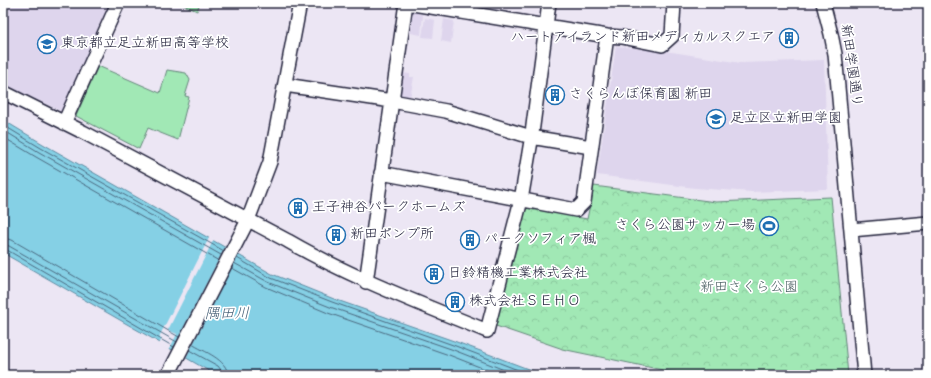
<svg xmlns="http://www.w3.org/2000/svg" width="931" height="378" font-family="'Gochi Hand','Klee One',sans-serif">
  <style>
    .built { fill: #ded5ed }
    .green { fill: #a1e8b5; stroke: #628578 }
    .park { fill: url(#park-crowns); stroke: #628578 }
    .water { fill: #85d0e5; stroke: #5d8aa1 }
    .pier { fill: #ece6f4 }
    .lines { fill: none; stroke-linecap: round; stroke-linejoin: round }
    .shore { stroke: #4a687f; stroke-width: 1 }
    .minor-casing { stroke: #22223b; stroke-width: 16 }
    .minor { stroke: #fff; stroke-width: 13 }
    .labels { text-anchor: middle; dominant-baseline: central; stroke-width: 3.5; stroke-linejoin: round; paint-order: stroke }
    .poi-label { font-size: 14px; fill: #22223b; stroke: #fff; text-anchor: start }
    .street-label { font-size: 14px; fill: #22223b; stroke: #fff }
    .park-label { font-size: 14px; fill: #485d60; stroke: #fff }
    .water-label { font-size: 15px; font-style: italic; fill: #455f76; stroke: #fff }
  </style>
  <defs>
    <pattern id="park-crowns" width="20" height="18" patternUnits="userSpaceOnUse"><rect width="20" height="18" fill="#a1e8b5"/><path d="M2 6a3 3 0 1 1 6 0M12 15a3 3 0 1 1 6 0" fill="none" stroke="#8ac79d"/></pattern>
  </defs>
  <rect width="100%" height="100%" fill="#ece6f4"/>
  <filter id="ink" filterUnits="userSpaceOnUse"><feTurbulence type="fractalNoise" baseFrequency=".025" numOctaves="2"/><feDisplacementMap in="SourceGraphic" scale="8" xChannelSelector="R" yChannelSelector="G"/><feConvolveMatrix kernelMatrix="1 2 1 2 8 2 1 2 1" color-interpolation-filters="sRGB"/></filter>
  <g filter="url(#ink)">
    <!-- built -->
    <path class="built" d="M3,3H109L61,111L3,84Z
      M413,12H419V14L423,15L421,35L410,33Z
      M425,18L435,20L433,38L422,37Z
      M444,19L454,21L451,43L441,41Z
      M616,46L672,52L741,63L824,60L828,189L752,192L695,188L597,175Z
      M402,73L410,74V77H414L410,98L398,96Z"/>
    <!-- green -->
    <path class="green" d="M179,3H200L197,11Z
      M98,66L160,93L167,70L186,73L190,80L185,96L189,97L178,140L148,128L139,149L76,116Z"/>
    <!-- park -->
    <path class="park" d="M594,186L716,202L831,197L848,375H700L672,372L562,349L560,348L493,325L523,212L528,208L587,219Z"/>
    <!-- water -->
    <path class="water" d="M3,120L43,144L272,274L334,299L454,341L544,375H216L3,253Z"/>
    <!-- pier -->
    <path class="pier" d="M210,236L214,239L168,330L177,334L169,350L159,345L162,338L159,337Z
      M226,245L239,253L185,360L171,352Z"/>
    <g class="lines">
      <!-- shore -->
      <path class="shore" d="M3,125L41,148L224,251
        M3,130L39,152L221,255
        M3,137L36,157L219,261
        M3,238L12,240L179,337
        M3,244L9,246L177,342
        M3,249L7,250L174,347
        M237,258L271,278L332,302L453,345L531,375
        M234,263L268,282L330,307L451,349L517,375
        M232,268L266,287L328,313L449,355L500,375
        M192,344C204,352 227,359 228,375
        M189,350L218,366L221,370L222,375"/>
      <!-- minor casing -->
      <g class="minor-casing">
        <path id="minor" d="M407,3L607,36L622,37L662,45L672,36L674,3
          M823,3L831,34L835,54L864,375
          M285,85L392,101L446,111L531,137L591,147
          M3,92L83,132L288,241C352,278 419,303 487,331L521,200L531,141L549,3
          M64,123L118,3
          M381,173L576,210L584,202L607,36
          M851,230L928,223
          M366,282L406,3
          M168,375L248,220L270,162L300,3"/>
      </g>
      <!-- minor -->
      <use href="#minor" class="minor"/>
    </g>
  </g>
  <!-- icons -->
  <defs>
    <g id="building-ring" transform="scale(1)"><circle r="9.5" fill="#fff" stroke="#1f6fb2" stroke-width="1.5"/><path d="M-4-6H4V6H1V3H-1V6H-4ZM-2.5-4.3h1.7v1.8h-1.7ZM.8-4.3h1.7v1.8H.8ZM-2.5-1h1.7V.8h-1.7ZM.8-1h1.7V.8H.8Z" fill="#1f6fb2"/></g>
    <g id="school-ring" transform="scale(1)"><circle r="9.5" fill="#fff" stroke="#1f6fb2" stroke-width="1.5"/><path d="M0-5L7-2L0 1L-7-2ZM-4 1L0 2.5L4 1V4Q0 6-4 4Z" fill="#1f6fb2"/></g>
    <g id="stadium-ring" transform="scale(1)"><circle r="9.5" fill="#fff" stroke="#1f6fb2" stroke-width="1.5"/><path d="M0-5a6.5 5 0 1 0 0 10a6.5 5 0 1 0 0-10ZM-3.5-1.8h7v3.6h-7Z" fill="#1f6fb2"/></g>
  </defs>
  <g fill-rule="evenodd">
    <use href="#building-ring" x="789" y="38"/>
    <use href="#school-ring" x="47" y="44"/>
    <use href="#building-ring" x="555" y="95"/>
    <use href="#school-ring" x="716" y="119"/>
    <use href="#building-ring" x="298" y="208"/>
    <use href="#stadium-ring" x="769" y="226"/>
    <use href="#building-ring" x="336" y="235"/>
    <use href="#building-ring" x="470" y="240"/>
    <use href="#building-ring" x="434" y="274"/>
    <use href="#building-ring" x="455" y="302"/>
  </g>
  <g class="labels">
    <!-- poi labels -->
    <g class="poi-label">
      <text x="775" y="38" text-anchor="end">ハートアイランド新田メディカルスクエア</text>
      <text x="61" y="44">東京都立足立新田高等学校</text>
      <text x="569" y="95">さくらんぼ保育園 新田</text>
      <text x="730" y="119">足立区立新田学園</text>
      <text x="312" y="208">王子神谷パークホームズ</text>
      <text x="755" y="226" text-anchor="end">さくら公園サッカー場</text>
      <text x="350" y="235">新田ポンプ所</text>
      <text x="484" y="240">パークソフィア楓</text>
      <text x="448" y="274">日鈴精機工業株式会社</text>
      <text x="469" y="302">株式会社ＳＥＨＯ</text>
    </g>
    <!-- street labels -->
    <g class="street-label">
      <text transform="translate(850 66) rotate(82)">新田学園通り</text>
    </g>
    <!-- park labels -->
    <g class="park-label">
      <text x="749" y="288">新田さくら公園</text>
    </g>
    <!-- water labels -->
    <g class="water-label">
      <text x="227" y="315">隅田川</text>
    </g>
  </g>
  <!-- margin -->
  <rect width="931" height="378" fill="none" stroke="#fff" stroke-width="16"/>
  <rect x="8" y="8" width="915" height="362" fill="none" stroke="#22223b" stroke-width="1.5" filter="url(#ink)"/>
</svg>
